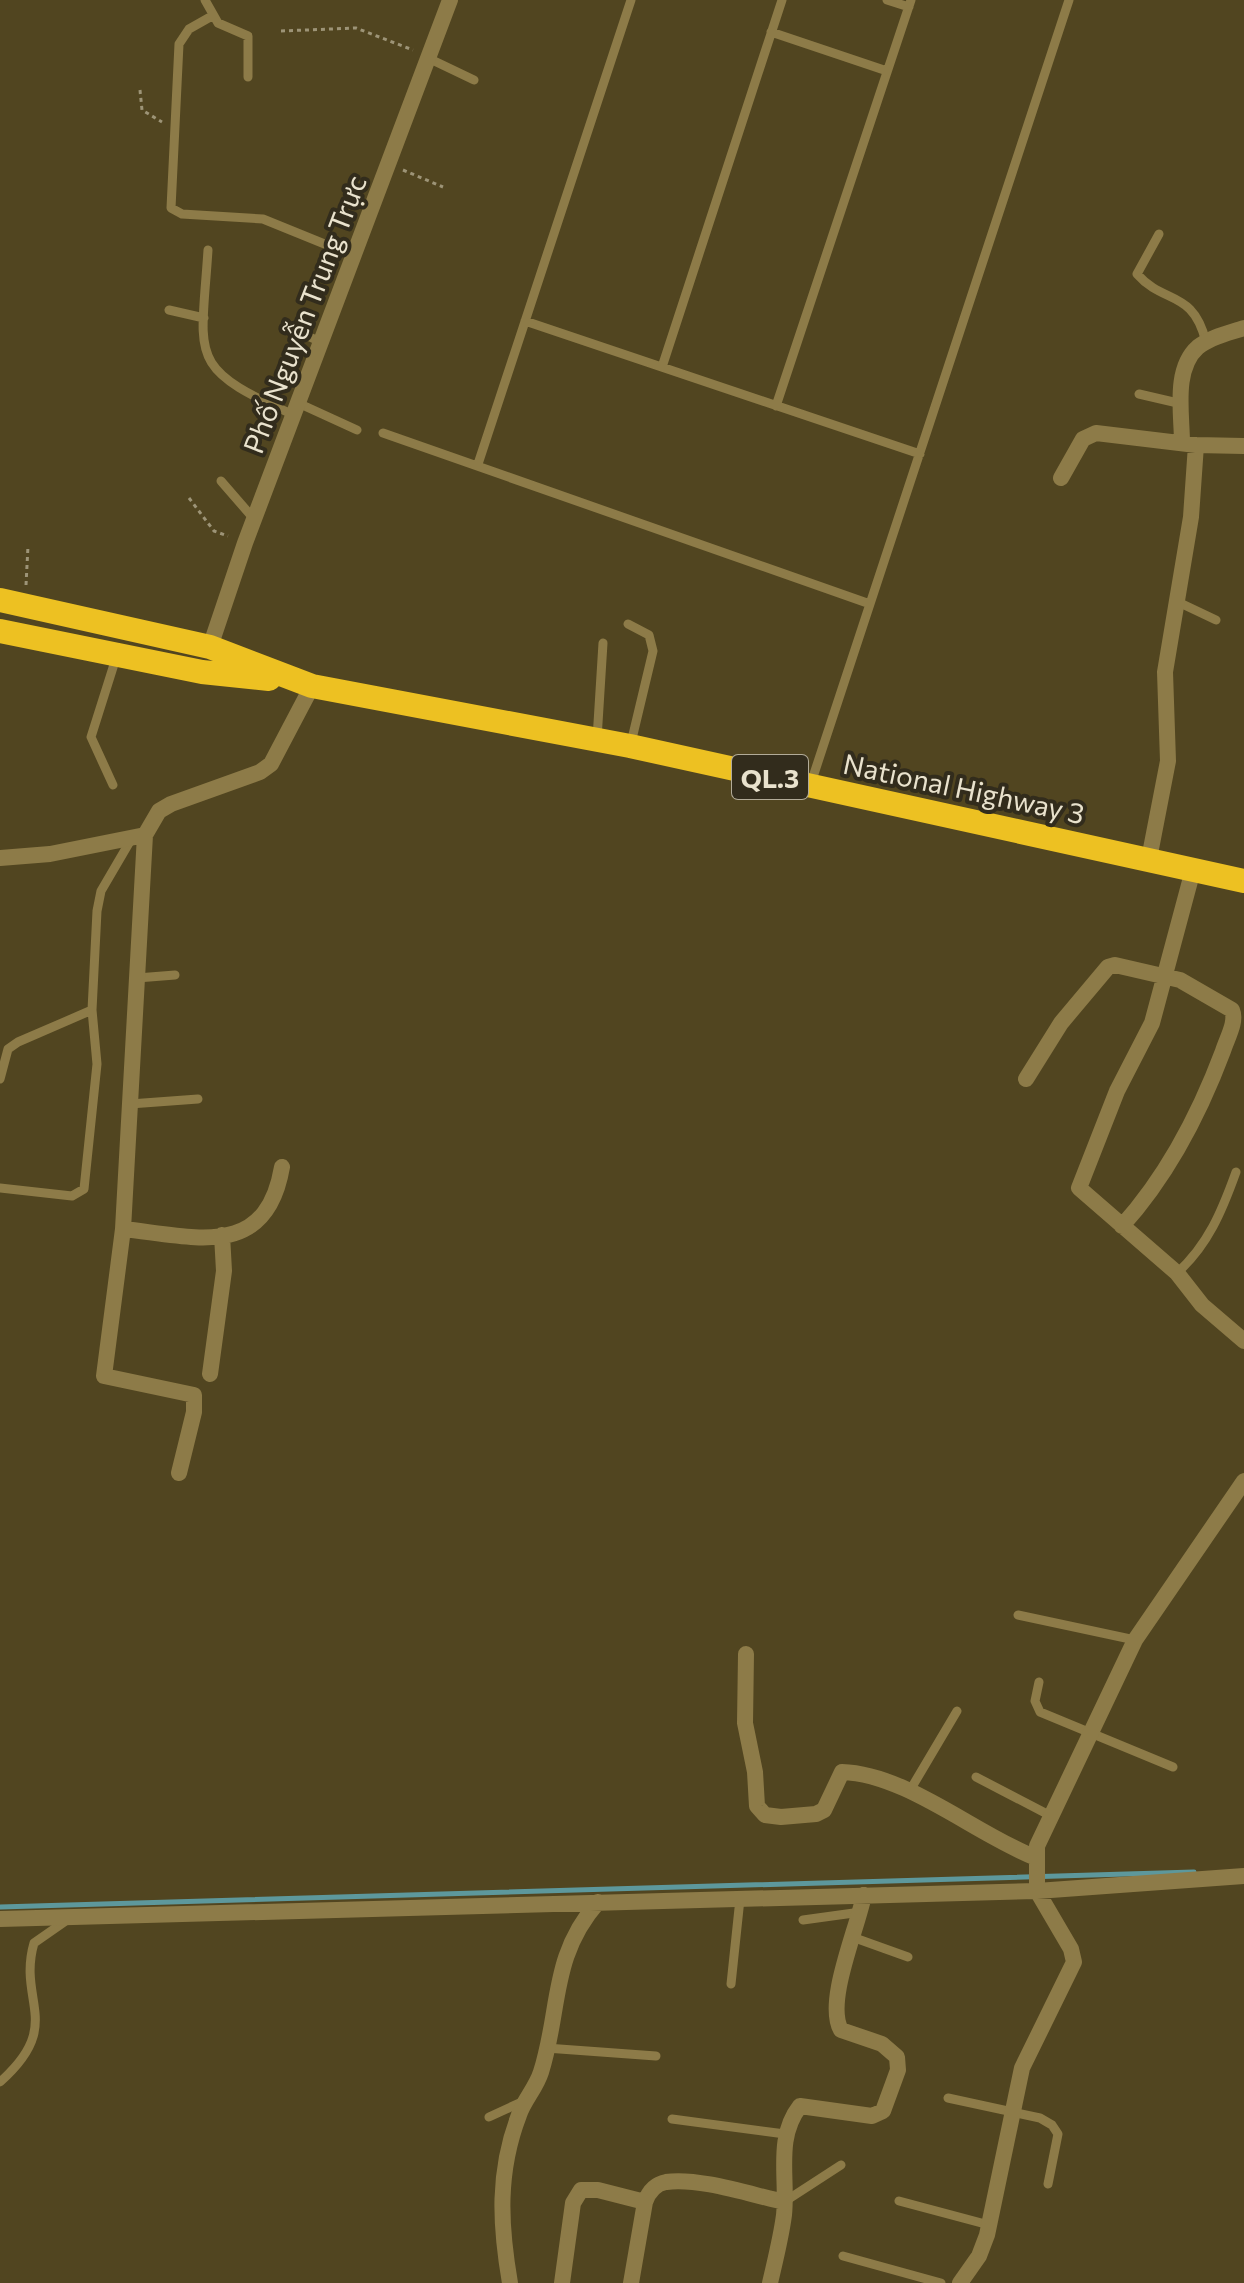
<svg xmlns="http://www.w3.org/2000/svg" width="1244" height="2283" font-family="Commissioner,sans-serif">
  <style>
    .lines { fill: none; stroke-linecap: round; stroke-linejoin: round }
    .stream { stroke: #5d989c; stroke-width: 5 }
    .path { stroke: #9d9477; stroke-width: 3; stroke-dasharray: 4 4; stroke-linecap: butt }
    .lane { stroke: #8d7b48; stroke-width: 9 }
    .street { stroke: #8d7b48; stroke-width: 16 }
    .highway { stroke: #edc122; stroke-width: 24 }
    .labels { text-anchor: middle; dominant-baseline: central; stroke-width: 8; stroke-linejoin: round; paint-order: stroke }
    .shield { fill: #322c1c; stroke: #b2ab98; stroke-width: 2 }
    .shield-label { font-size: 26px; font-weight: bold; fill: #e9e2cd }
    .street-label { font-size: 28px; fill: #e9e2cd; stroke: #322c1c }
  </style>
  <rect width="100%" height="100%" fill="#514520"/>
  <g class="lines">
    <!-- stream -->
    <path class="stream" d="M0,1907L1194,1872"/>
    <!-- path -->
    <path class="path" d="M281,31L356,28L413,50
      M140,90L142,110L162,122
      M403,170L443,187
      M189,498L214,531L228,536
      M26,585L28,546"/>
    <!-- lane -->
    <path class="lane" d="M205,0L218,23L248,36V77
      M887,0L909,7
      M212,16L189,29L179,44L171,208L182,214L263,219L354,256
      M771,32L887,71
      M428,58L474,80
      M1159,234L1137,274C1164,305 1193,289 1206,342
      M208,250C201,359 186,367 294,415
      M169,310L204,318
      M525,321L920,454
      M287,327L321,342
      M662,367L782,0
      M1139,394L1182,404
      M298,403L357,430
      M776,406L911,0
      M383,433L870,604
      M478,464L631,0
      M221,481L254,519
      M1178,602L1216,620
      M628,624L649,635L653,651L631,743
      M597,739L603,643
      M811,783L1069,0
      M113,785L91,737L116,658
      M137,978L175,975
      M0,1079L8,1049L18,1042L92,1010
      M130,1104L198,1099
      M0,1188L72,1196L84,1189L97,1064L92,1010L97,911L101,891L132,838
      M1177,1273C1208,1245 1222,1211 1236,1172
      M1018,1615L1135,1640
      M1039,1682L1035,1701L1040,1712L1173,1767
      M976,1777L1051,1816
      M909,1792L957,1711
      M803,1920L861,1912
      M855,1938L908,1957
      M731,1984L740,1899
      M546,2048L656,2056
      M0,2082C65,2024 17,2002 34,1943L67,1920
      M948,2098L1040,2118L1052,2125L1058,2134L1048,2184
      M489,2117L526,2100
      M672,2119L785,2134
      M899,2201L989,2225
      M784,2202L841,2165
      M843,2256L941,2283"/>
    <!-- street -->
    <path class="street" d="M1182,443C1182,414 1173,369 1198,347C1210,337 1229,333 1244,328
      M1061,478L1083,439L1096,433L1196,445L1244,446
      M210,647L245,543L450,0
      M0,858L50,854L145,835
      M1149,859L1168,761L1165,672L1191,517L1196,445
      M1193,870L1152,1023L1117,1091L1079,1188L1177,1273L1202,1305L1244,1341
      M1026,1079L1061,1023L1108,967L1115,965L1180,980L1232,1010C1237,1022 1227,1038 1223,1051C1199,1115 1168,1175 1122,1226
      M123,1229C196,1237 266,1260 282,1167
      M210,1374L224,1271L222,1235
      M179,1473L194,1412V1395L104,1376L123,1229L145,835L159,811L171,804L260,772L271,764L312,686
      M746,1654L745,1723L755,1772L757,1806L765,1815L781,1817L816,1814L824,1810L842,1772C906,1774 974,1833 1034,1857
      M0,1919L1037,1891L1244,1876
      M510,2283C500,2225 497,2172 519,2115C524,2100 536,2088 541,2072C561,2009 550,1957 598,1902
      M562,2283L573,2203L581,2190H598L645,2202
      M631,2283L645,2202C649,2191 655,2184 666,2182C698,2177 752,2195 784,2202
      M770,2283C775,2261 781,2238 784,2215C788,2178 775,2138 800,2106L872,2116L883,2111L898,2070L897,2057L882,2044L841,2030C825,2002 857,1930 864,1895
      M960,2283L979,2256L987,2235L1022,2068L1074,1962L1071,1949L1037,1891V1846L1135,1640L1244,1481"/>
    <!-- highway -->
    <path class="highway" d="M0,600L210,647L312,686L630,746L1244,881
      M0,631L202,672L269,679"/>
  </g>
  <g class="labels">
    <!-- shield labels -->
    <rect class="shield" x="732" y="755" width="76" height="44" rx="6"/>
    <g class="shield-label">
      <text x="770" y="777">QL.3</text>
    </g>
    <!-- street labels -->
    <g class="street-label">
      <text transform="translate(304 314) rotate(-69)">Phố Nguyễn Trung Trực</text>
      <text transform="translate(964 788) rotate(12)">National Highway 3</text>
    </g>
  </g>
</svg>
